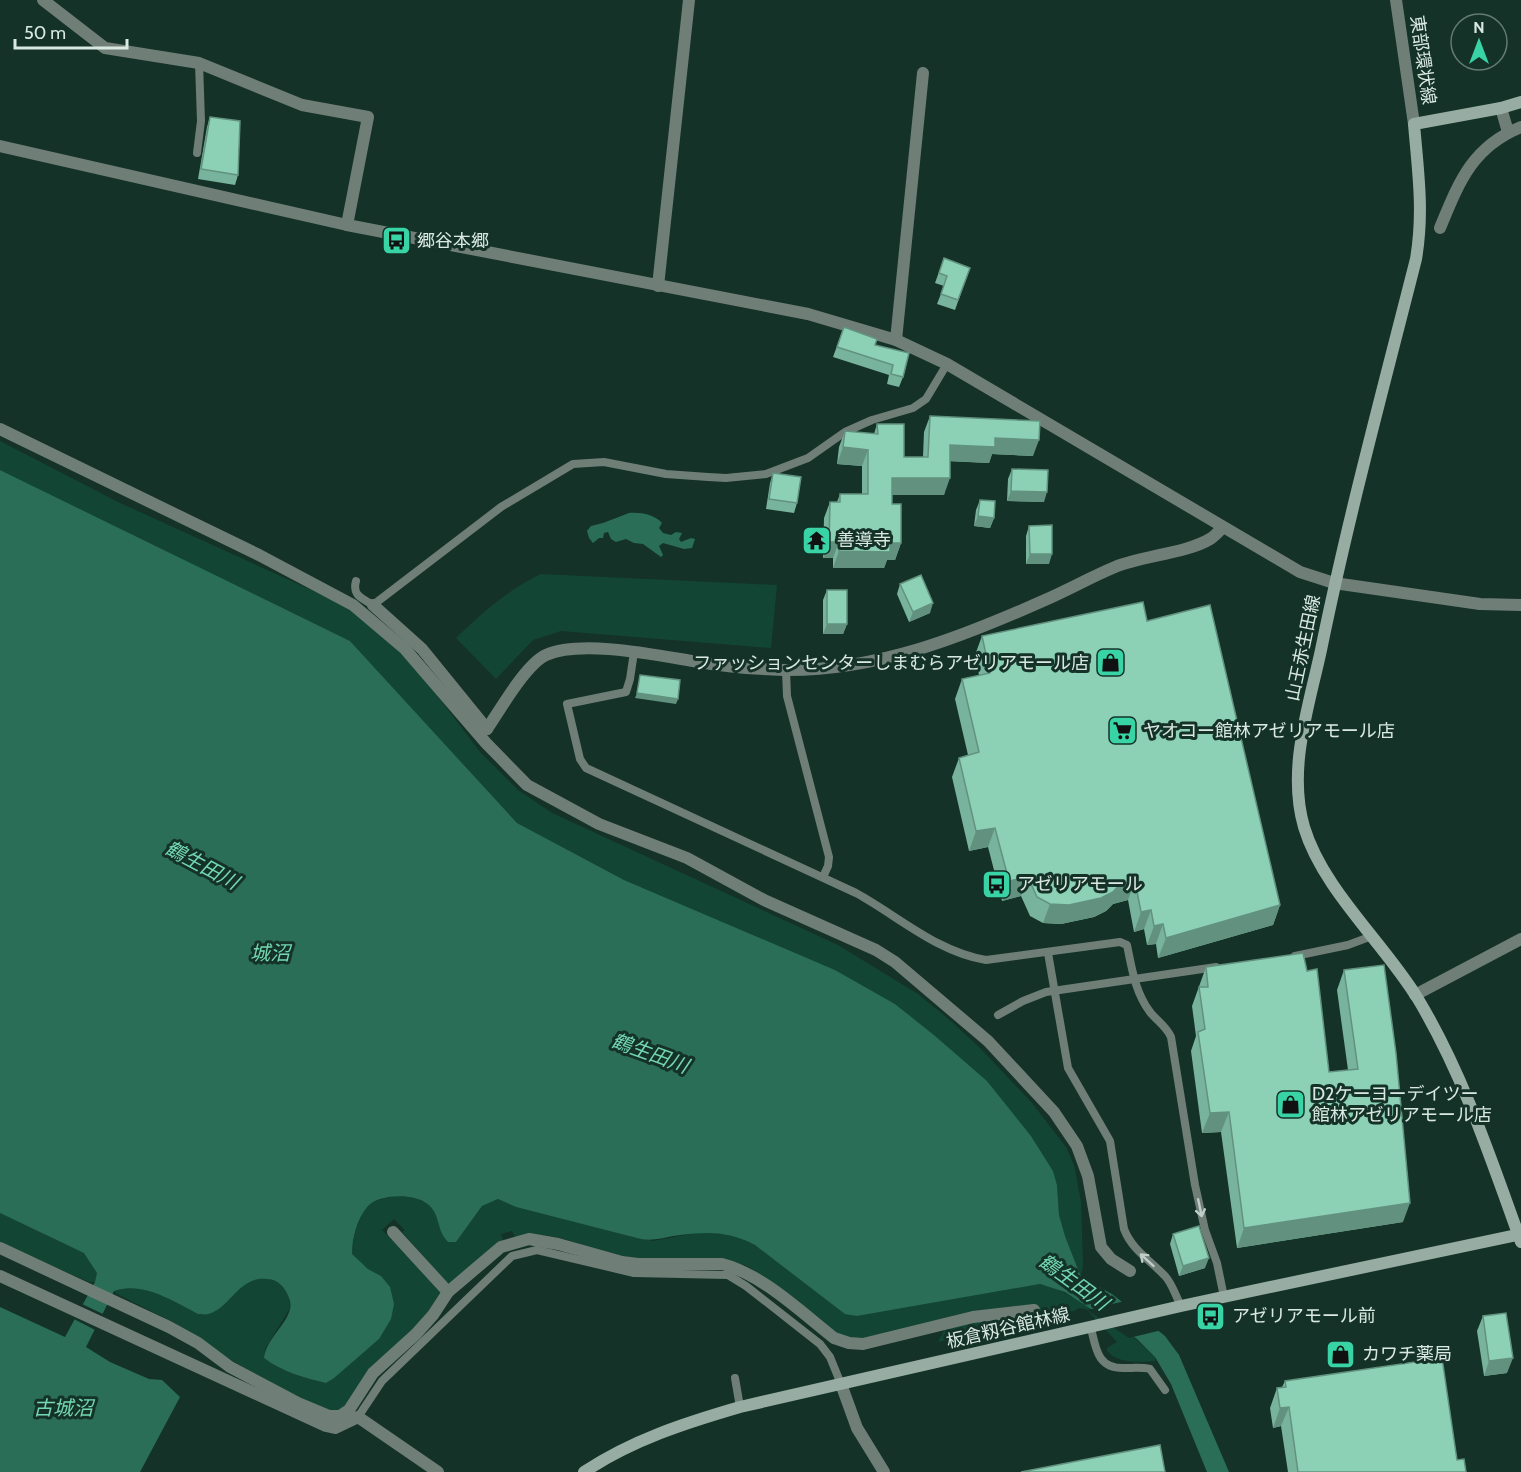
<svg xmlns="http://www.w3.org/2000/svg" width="1521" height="1472" font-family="Cabin,'Noto Sans JP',sans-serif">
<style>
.green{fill:#134535}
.water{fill:#2a6e58}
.pier{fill:#143228}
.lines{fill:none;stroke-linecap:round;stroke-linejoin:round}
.service{stroke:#707e78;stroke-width:8}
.pedestrian{stroke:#707e78;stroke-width:12}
.minor{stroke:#707e78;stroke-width:12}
.tertiary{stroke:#707e78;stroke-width:12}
.secondary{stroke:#97ada3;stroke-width:12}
.wall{fill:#78b39d}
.shaded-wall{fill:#62927f}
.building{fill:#8cd0b6;stroke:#62927f;stroke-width:1.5}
.oneway{stroke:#bfcec8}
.labels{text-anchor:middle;stroke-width:6;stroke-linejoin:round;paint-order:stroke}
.street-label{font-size:18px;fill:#d9e9e2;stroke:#143228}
.poi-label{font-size:18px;fill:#d9e9e2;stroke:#143228;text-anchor:start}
.water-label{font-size:20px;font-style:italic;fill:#73d7b3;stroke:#143228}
</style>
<rect width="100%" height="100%" fill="#143228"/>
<g class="green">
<path d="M0,441L118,502L342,604L384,635L424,678L480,752L518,790L552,813L838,945L918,994L952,1022L982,1050L1032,1103L1066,1147L1074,1165L1081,1202L1083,1265L1081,1277L1065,1236L1059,1215L1057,1185L1053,1171L1031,1136L987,1081L895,1004L835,970L624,880L517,823L350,641L0,470Z"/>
<path d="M541,574L777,585L771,648L561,631L533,640L496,679L456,638C482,613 509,589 541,574Z"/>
<path d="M394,1196C410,1196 429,1198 437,1216C442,1227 438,1232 448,1242H456L482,1206L498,1199L516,1207L653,1241L701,1232H720L740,1237L755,1245L857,1316L1040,1284C1078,1293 1127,1329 1155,1357V1361C1139,1362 1119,1364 1107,1351V1348L1117,1342L1086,1309L1079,1308L1074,1311L938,1342L945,1328L855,1339L842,1337L753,1270L745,1265L720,1258C689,1258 654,1262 623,1256C584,1250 556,1228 515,1237L512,1231L501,1234L503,1240L449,1286L402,1232L405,1230L394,1219L382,1230L392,1240L395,1239L443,1294L418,1326L349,1404L341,1410L329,1411L268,1382L239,1365L173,1322L117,1294L114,1291C142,1281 173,1301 198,1314L217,1309L245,1284L259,1278L270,1279L281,1284L289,1297L290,1308L265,1349L264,1358C282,1372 305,1378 326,1383L379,1339L381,1276L368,1269L352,1255C352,1241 359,1212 370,1204C376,1200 387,1198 394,1196Z"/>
<path d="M0,1213L85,1253L97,1273L96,1282H89L0,1243Z"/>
</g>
<g class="water">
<path d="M0,470L350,641L517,823L624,880L835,970L895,1004L935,1036L987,1081L1031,1136L1053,1171L1057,1185L1059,1215L1065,1236L1081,1277L1112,1294L1165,1336L1179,1355L1229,1472H1207L1171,1384L1155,1357L1137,1339L1065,1292L1040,1284L857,1316L845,1314L755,1245C726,1230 705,1232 673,1236C662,1238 653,1241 641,1239L516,1207L498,1199L482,1206L456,1242H448C435,1229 442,1214 426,1203C413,1193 379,1194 368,1206C357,1218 352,1239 352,1254L368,1269L381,1276L390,1287L394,1304L391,1319L379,1339L334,1378L326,1383C305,1378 282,1372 264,1358C266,1339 286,1326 290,1309C292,1301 287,1293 283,1287C279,1282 273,1279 267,1279C238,1276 231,1308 208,1314C205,1315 202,1314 198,1314C173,1301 142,1281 114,1291L86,1347L110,1362L149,1379L162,1380L180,1397L140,1472H0V1307L65,1337L95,1282L97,1273L84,1253L0,1213Z"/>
<path d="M629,513C640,512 654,514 662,523L659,528L663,533L671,535L676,532L682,533L679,539L681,542L691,538L695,539L692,548L684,549L663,543L659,546L663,555L661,557L643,544L634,543L626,539L616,542L611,539L608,532L604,533L603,538H599L593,543L589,538L587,531L591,526L603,523Z"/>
</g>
<g class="pier">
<path d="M1125,1301L1162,1330L1129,1338L1087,1310Z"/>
<path d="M80,1303L105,1315L97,1331L72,1318Z"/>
</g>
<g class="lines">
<g class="service">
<path d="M197,153L201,121L199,63"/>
<path d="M356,581C352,596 362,598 373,605L501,507L573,464L604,462L666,474L708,477L726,478L766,474L808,458L845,432L872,420L913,408L926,399L947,364"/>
<path d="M634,652L630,679L626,692L567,704L580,759L586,768L856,893C898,916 937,952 986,960L1120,942L1127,945C1132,969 1135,992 1150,1012C1157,1021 1166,1026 1171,1037L1195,1185L1205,1230L1217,1263L1224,1297"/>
<path d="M786,670L787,696L829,857L828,866L823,877"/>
<path d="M1048,953L1068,1068L1110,1141L1124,1229C1132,1250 1150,1260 1165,1276C1172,1283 1176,1297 1181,1306"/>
<path d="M1295,956L1348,945L1372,936"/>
<path d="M998,1015L1023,1001L1046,992L1216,967"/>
<path d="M1091,1328C1096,1350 1098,1369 1125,1368C1133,1368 1142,1367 1150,1369L1165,1390"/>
<path d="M735,1378L740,1407"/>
<path d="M358,1417L382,1381L512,1256L537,1250L634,1273L728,1275L746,1286L820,1344L830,1357L841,1384"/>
</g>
<g class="pedestrian">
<path d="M0,429L259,555L353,605L405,649L486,743L527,785L599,824L687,858L764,900L876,950L895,962L988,1041L1054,1112L1077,1146L1088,1176L1101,1247L1111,1259L1130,1271"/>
<path d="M393,1232L448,1292"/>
<path d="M0,1248L169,1327L198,1343L230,1367L298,1403L329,1416H340L349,1410L373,1373L416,1334L433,1315L448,1292L501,1247L529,1239L558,1244L622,1262L638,1264H722C762,1274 802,1313 834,1338L849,1343L863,1344L973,1317L1034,1310"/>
</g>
<g class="minor">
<path d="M43,0L105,48L199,63L302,105L368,117L347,225"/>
<path d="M1501,108L1508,132"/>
<path d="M1440,228C1459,182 1472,147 1521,127"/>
<path d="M658,286L689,0"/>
<path d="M896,340L923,73"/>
<path d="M1334,583L1480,604L1521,605"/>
<path d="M373,605L422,649L487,729"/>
<path d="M1415,995L1521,939"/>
<path d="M0,1276L326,1426L335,1428L358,1417L438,1472"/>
<path d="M841,1384L857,1428L884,1472"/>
</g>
<g class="tertiary">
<path d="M1396,0L1414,124"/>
<path d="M0,146L347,225L808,314L896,340L947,364L1300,572L1334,583"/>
<path d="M487,729C500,710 526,664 546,655C582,639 660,656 699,662C727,667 756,669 784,670C877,671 962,637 1045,600C1068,590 1091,577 1115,567C1142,556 1187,553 1210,539C1215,536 1219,531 1223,527"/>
</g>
<g class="secondary">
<path d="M1521,102L1501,108L1414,124C1418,172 1424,211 1416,259C1383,389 1348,518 1321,650C1309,706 1287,769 1304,827C1323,890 1384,943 1418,999C1463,1074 1491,1159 1521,1242"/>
<path d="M584,1472C632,1440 685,1423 740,1407L1181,1306L1521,1234"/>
</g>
</g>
<g class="wall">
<path d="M210,117L238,175L235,185L198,179L207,127Z"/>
<path d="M944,258L970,268L955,310L937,304L944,286L935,283Z"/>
<path d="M844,327L875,345L903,377L899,387L887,384L889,375L833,357Z"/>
<path d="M930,416L1033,456L992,454L989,463L950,461L944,495H892V504L901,543L895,560H887L884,568H833V558H823L824,518L830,502H837L840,494H862V466L837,464L839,447L845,431L874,434L877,424L904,457H923L924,432Z"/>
<path d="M1012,469L1044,502L1007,501L1008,479Z"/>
<path d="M773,473L797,503L794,513L766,509L770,483Z"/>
<path d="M980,500L994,518L990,528L974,526L976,510Z"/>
<path d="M1029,526L1049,564H1026V536Z"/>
<path d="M900,584L930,613L909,622L897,594Z"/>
<path d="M827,590L847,624L843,634H823V600Z"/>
<path d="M1147,621L1280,905L1273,925L1158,958L1156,944L1147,945L1144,929L1134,932L1128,900L1113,904L1106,911L1094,917L1061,924L1043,923L1030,916L1021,896L1002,901L988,847L969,851L952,777L959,758L968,755L955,699L962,679L979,675L975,655L982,636Z"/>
<path d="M1206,967L1329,1072L1348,1070L1337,990L1344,970L1403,1222L1237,1248L1221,1132L1202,1133L1191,1051L1196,1036L1192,1006Z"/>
<path d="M1173,1234L1205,1268L1179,1276L1170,1244Z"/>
<path d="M1483,1316L1507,1373L1484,1376L1477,1331Z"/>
<path d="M1285,1381L1457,1460L1466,1472H1288L1281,1426L1273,1428L1270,1408L1277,1388L1282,1387Z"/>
</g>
<g class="shaded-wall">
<path d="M995,438L1039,440L1033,456L992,454L989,463L944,461L950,445Z"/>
<path d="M843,447L868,450L862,466L837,464Z"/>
<path d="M892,478H950L944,495H886Z"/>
<path d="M1011,491L1047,492L1044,502L1007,501Z"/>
<path d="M978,516L994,518L990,528L974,526Z"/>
<path d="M829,542H839L833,558H823Z"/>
<path d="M890,543H901L895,560H887L884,568H833L839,551Z"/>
<path d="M1030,554H1052L1049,564H1026Z"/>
<path d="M933,603L930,613L909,622L913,612Z"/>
<path d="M827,624H847L843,634H823Z"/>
<path d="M637,693L678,699L676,704L635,698Z"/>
<path d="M995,828L988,847L969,851L976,831Z"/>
<path d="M1028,877L1021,896L1002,901L1009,881Z"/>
<path d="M1135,881L1128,900L1113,904L1106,911L1094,917L1061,924L1043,923L1050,904L1120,884Z"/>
<path d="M1280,905L1273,925L1158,958L1166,938Z"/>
<path d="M1151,910L1144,929L1134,932L1141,912Z"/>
<path d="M1163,924L1156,944L1147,945L1154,926Z"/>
<path d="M1229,1112L1221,1132L1202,1133L1210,1113Z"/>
<path d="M1410,1203L1403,1222L1237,1248L1244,1228Z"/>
<path d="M1209,1258L1205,1268L1179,1276L1183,1266Z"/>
<path d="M1513,1358L1507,1373L1484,1376L1489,1361Z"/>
<path d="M1289,1407L1281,1426L1273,1428L1280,1408Z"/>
</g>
<g class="building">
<path d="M210,117L240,121L238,175L201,169Z"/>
<path d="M944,258L970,268L958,300L941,294L947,276L939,273Z"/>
<path d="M844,327L877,339L875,345L909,353L903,377L891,374L893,365L837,347Z"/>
<path d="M930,416L1040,421L1039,440L995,438V447L950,445V478H892V504H901V543H890V552L839,551V542H829L830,502H840V494H868V450L843,447L845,431L878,434L877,424H904V457H928Z"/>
<path d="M1012,469L1048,470L1047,492L1011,491Z"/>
<path d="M773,473L801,477L797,503L769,499Z"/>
<path d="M980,500L995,501L994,518L978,516Z"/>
<path d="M1052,525V554H1030L1029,526Z"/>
<path d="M921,575L933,603L913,612L900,584Z"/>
<rect x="827" y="590" width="20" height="34"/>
<path d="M1143,602L1147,621L1210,605L1280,905L1166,938L1163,924L1154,926L1151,910L1141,912L1135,881L1120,884L1113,892L1101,898L1069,905L1050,904L1037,897L1028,877L1009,881L995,828L976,831L959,758L979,752L962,679L990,673L982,636Z"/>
<path d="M640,675L680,680L678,699L637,693Z"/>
<path d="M1303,953L1307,971L1317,969L1329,1072L1358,1069L1344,970L1384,965L1396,1053L1410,1203L1244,1228L1229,1112L1210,1113L1198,1032L1205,1029L1199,987H1208L1206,967Z"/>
<path d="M1199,1226L1209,1258L1183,1266L1173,1234Z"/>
<path d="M1506,1313L1513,1358L1489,1361L1483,1316Z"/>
<path d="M1442,1358L1457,1460L1464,1459L1466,1472H1298L1289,1407L1280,1408L1277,1388L1286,1387L1285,1381Z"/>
<path d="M1160,1445L1165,1472H1021Z"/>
</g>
<defs><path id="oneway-shaft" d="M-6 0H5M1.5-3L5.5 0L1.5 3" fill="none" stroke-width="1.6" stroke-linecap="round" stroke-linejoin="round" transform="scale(1.5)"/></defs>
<g class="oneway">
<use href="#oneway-shaft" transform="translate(1200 1208) rotate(78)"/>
<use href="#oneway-shaft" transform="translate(1147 1260) rotate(-138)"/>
</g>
<defs>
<symbol id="bus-square" viewBox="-11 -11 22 22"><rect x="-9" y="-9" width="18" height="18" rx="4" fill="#38d4a6" stroke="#143228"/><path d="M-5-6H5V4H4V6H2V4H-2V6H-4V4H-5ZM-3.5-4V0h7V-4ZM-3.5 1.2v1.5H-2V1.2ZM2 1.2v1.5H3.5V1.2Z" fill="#111"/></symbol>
<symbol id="temple-square" viewBox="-11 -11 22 22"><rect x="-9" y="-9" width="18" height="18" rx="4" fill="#38d4a6" stroke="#143228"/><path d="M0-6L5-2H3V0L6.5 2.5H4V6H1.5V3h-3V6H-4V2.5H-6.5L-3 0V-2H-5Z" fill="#111"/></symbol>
<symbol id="shop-square" viewBox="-11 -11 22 22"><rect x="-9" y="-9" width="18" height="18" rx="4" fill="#38d4a6" stroke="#143228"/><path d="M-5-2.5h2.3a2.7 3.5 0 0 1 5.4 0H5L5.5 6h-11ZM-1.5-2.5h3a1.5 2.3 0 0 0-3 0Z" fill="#111"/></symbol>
<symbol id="supermarket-square" viewBox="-11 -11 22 22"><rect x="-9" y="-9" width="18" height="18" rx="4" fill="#38d4a6" stroke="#143228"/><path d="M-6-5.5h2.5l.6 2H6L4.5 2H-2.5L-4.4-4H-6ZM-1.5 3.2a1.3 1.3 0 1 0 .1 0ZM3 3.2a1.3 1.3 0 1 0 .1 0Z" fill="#111"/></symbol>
</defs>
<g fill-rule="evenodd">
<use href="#bus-square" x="380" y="224" width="33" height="33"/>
<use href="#temple-square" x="800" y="524" width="33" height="33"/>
<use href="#shop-square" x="1094" y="646" width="33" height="33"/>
<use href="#supermarket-square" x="1106" y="714" width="33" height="33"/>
<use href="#bus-square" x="980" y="868" width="33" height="33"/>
<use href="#shop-square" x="1274" y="1088" width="33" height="33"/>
<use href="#bus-square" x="1194" y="1300" width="33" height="33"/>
<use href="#shop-square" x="1324" y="1338" width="33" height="33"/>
</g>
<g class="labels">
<g class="street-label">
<text transform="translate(1423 60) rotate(82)" y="6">東部環状線</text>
<text transform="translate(1303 648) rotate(-78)" y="6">山王赤生田線</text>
<text transform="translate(1008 1328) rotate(-13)" y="6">板倉籾谷館林線</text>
</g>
<g class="poi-label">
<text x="417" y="247">郷谷本郷</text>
<text x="837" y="546">善導寺</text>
<text x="1089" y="669" text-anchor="end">ファッションセンターしまむらアゼリアモール店</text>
<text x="1143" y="737">ヤオコー館林アゼリアモール店</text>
<text x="1017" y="890">アゼリアモール</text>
<text x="1312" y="1100">D2ケーヨーデイツー<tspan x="1312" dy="21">館林アゼリアモール店</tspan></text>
<text x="1232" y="1322">アゼリアモール前</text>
<text x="1362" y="1360">カワチ薬局</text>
</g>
<g class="water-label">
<text transform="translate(202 865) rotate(28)" y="7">鶴生田川</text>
<text x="270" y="960">城沼</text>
<text transform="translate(650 1053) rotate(20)" y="7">鶴生田川</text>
<text transform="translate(1074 1282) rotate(36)" y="7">鶴生田川</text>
<text x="63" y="1415">古城沼</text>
</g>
</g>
<g transform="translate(1479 42)"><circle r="28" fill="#143228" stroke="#637b72" stroke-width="1.5"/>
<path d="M0-4.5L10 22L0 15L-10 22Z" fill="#38d4a6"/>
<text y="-9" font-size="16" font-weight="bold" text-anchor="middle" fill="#d9e9e2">N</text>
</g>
<path d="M15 39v9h112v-9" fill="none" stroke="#d9e9e2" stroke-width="3"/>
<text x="24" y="39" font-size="18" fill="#d9e9e2" stroke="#143228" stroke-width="4.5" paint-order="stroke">50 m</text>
</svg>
